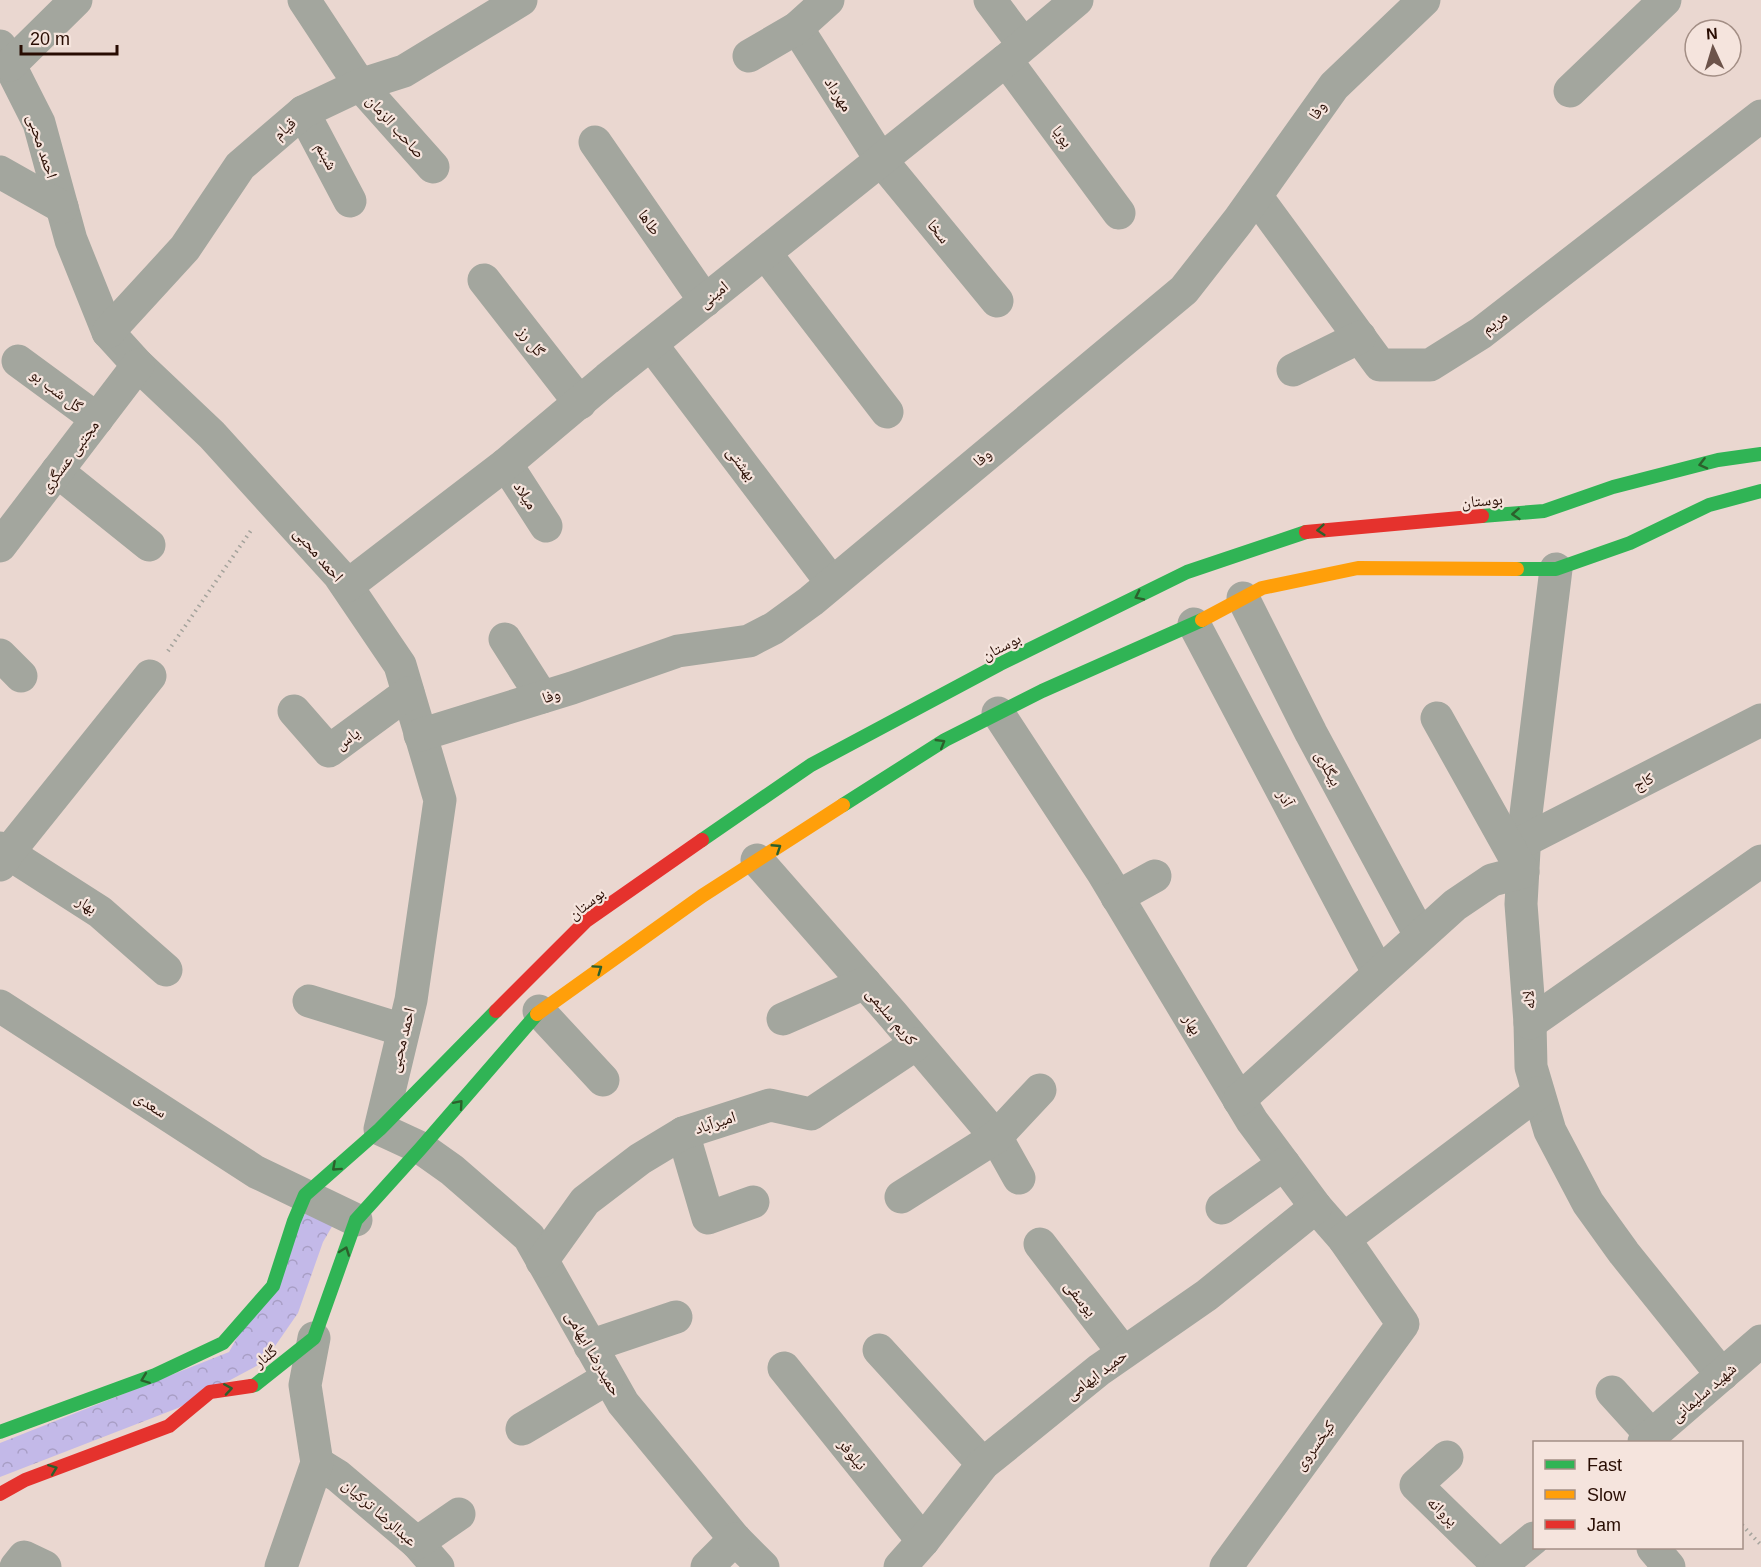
<svg xmlns="http://www.w3.org/2000/svg" width="1761" height="1567" font-family="Helvetica,'Noto Naskh Arabic',sans-serif">
<style>
.forest{fill:url(#forest-crowns)}
.lines{fill:none;stroke-linecap:round;stroke-linejoin:round}
.path{stroke:#a4a39c;stroke-width:4;stroke-dasharray:1.5 4.5;stroke-linecap:butt}
.street{stroke:#a3a69e;stroke-width:33}
.fast{stroke:#30b455;stroke-width:14}
.slow{stroke:#ff9f0a;stroke-width:14}
.jam{stroke:#e5322d;stroke-width:14}
.oneway{stroke:#2c602c}
.labels{text-anchor:middle;stroke-width:4.5;stroke-linejoin:round;paint-order:stroke}
.street-label{font-size:16px;fill:#280c02;stroke:#f5e4dd}
</style>
<defs>
<pattern id="forest-crowns" width="20" height="18" patternUnits="userSpaceOnUse" patternTransform="scale(1.5)"><rect width="20" height="18" fill="#c3b9e8"/><path d="M2 6a3 3 0 1 1 6 0M12 15a3 3 0 1 1 6 0" fill="none" stroke="#a89ec5"/></pattern>
</defs>
<rect width="100%" height="100%" fill="#ead7d0"/>
<path class="forest" d="M306,1212L334,1223L323,1242L298,1313L264,1362L178,1408L0,1477V1443L229,1352Z"/>
<g class="lines">
<g class="path">
<path d="M168,651L252,529"/>
<path d="M1742,1525L1761,1545"/>
</g>
<g class="street">
<path d="M304,0L360,85L433,167"/>
<path d="M990,0L1023,44"/>
<path d="M797,28L881,160L997,301"/>
<path d="M0,46L39,123L71,240L108,332L138,365L212,435L339,575L400,665L440,800L411,1000L380,1129L421,1148L452,1170L529,1237L623,1403L735,1539L763,1567"/>
<path d="M749,56L797,28L828,0"/>
<path d="M1006,60L1119,213"/>
<path d="M10,65L76,0"/>
<path d="M1570,91L1665,0"/>
<path d="M303,112L350,201"/>
<path d="M595,142L705,301"/>
<path d="M0,172L62,207"/>
<path d="M1256,196L1380,365H1430L1481,333L1761,116"/>
<path d="M765,253L887,412"/>
<path d="M484,280L580,403"/>
<path d="M108,332L185,248L240,166L303,112L360,85L404,71L521,0"/>
<path d="M651,344L832,583"/>
<path d="M18,361L97,419"/>
<path d="M1293,370L1360,337"/>
<path d="M506,464L546,526"/>
<path d="M57,471L149,545"/>
<path d="M0,546L138,365"/>
<path d="M1556,569L1526,814L1521,904L1530,1023L1531,1067L1550,1131L1588,1203L1624,1253L1722,1375"/>
<path d="M347,586L506,464L607,379L1006,60L1077,0"/>
<path d="M1243,598L1311,733L1420,935"/>
<path d="M1194,624L1378,972"/>
<path d="M505,639L542,697"/>
<path d="M0,655L21,676"/>
<path d="M294,711L329,751L408,693"/>
<path d="M998,713L1103,873L1252,1121L1316,1207L1344,1239L1403,1324L1226,1567"/>
<path d="M420,735L572,688L678,651L749,641L774,628L811,601L1184,290L1238,221L1334,86L1424,0"/>
<path d="M1524,841L1761,720"/>
<path d="M0,848L100,912L166,970"/>
<path d="M757,860L893,1015L996,1137L1019,1178"/>
<path d="M0,865L8,853L150,676"/>
<path d="M1117,897L1155,876"/>
<path d="M309,1001L403,1030"/>
<path d="M0,1006L256,1172L356,1220"/>
<path d="M539,1011L603,1080"/>
<path d="M783,1019L865,983"/>
<path d="M1530,1023L1761,861"/>
<path d="M1239,1100L1455,905L1492,880L1523,872L1437,718"/>
<path d="M683,1133L708,1218L753,1202"/>
<path d="M901,1197L996,1137L1040,1090"/>
<path d="M1222,1208L1284,1164"/>
<path d="M1344,1239L1538,1093"/>
<path d="M1040,1244L1123,1352"/>
<path d="M542,1261L585,1201L640,1159L683,1133L770,1105L811,1114L916,1044"/>
<path d="M590,1346L676,1317"/>
<path d="M879,1350L983,1464"/>
<path d="M784,1368L923,1541"/>
<path d="M1612,1392L1652,1436"/>
<path d="M522,1429L608,1378"/>
<path d="M1644,1442L1761,1341"/>
<path d="M1447,1457L1416,1485L1500,1567"/>
<path d="M317,1463L338,1476L417,1543L438,1567"/>
<path d="M417,1543L459,1514"/>
<path d="M1653,1548L1669,1567"/>
<path d="M16,1567L24,1557L45,1567"/>
<path d="M281,1567L317,1463L305,1385L314,1338"/>
<path d="M707,1567L735,1539"/>
<path d="M900,1567L923,1541L983,1464L1099,1370L1207,1295L1316,1207"/>
<path d="M1499,1567L1534,1538"/>
</g>
<g class="fast">
<path d="M1482,516L1544,511L1613,487L1718,460L1761,454"/>
<path d="M1517,569H1556L1630,543L1709,505L1761,491"/>
<path d="M843,805L945,740L1042,691L1202,620"/>
<path d="M702,840L811,765L1000,664L1187,572L1306,532"/>
<path d="M251,1386L255,1385L314,1338L356,1220L421,1148L537,1014"/>
<path d="M0,1432L155,1375L223,1343L273,1286L294,1221L305,1195L380,1129L496,1011"/>
</g>
<g class="slow">
<path d="M1202,620L1262,588L1358,568L1517,569"/>
<path d="M537,1014L702,896L843,805"/>
</g>
<g class="jam">
<path d="M1306,532L1482,516"/>
<path d="M496,1011L586,921L702,840"/>
<path d="M0,1494L25,1480L169,1426L210,1392L251,1386"/>
</g>
</g>
<defs><path id="oneway-chevron" d="M-2-3.5L2.5 0L-2 3.5" fill="none" stroke-width="1.6" stroke-linecap="round" stroke-linejoin="round" transform="scale(1.5)"/></defs>
<g class="oneway">
<use href="#oneway-chevron" transform="translate(1703 464) rotate(166)"/>
<use href="#oneway-chevron" transform="translate(1516 514) rotate(176)"/>
<use href="#oneway-chevron" transform="translate(1321 530) rotate(175)"/>
<use href="#oneway-chevron" transform="translate(1139 596) rotate(154)"/>
<use href="#oneway-chevron" transform="translate(941 743) rotate(-31)"/>
<use href="#oneway-chevron" transform="translate(777 848) rotate(-33)"/>
<use href="#oneway-chevron" transform="translate(598 969) rotate(-35)"/>
<use href="#oneway-chevron" transform="translate(459 1104) rotate(-49)"/>
<use href="#oneway-chevron" transform="translate(336 1167) rotate(138)"/>
<use href="#oneway-chevron" transform="translate(345 1251) rotate(-70)"/>
<use href="#oneway-chevron" transform="translate(145 1379) rotate(159)"/>
<use href="#oneway-chevron" transform="translate(228 1389) rotate(-9)"/>
<use href="#oneway-chevron" transform="translate(53 1469) rotate(-21)"/>
</g>
<g class="labels">
<g class="street-label">
<text transform="translate(839 94) rotate(57)" y="6">مهرداد</text>
<text transform="translate(1317 110) rotate(-55)" y="6">وفا</text>
<text transform="translate(396 126) rotate(48)" y="6">صاحب الزمان</text>
<text transform="translate(284 128) rotate(-41)" y="6">قیام</text>
<text transform="translate(1063 136) rotate(54)" y="6">پویا</text>
<text transform="translate(43 146) rotate(72)" y="6">احمد محبی</text>
<text transform="translate(327 156) rotate(62)" y="6">شبنم</text>
<text transform="translate(650 222) rotate(55)" y="6">طاها</text>
<text transform="translate(939 231) rotate(51)" y="6">سخا</text>
<text transform="translate(713 294) rotate(-39)" y="6">امینی</text>
<text transform="translate(1494 322) rotate(-37)" y="6">مریم</text>
<text transform="translate(532 341) rotate(52)" y="6">گل رز</text>
<text transform="translate(57 390) rotate(37)" y="6">گل شب بو</text>
<text transform="translate(69 456) rotate(-53)" y="6">مجتبی عسگری</text>
<text transform="translate(982 457) rotate(-40)" y="6">وفا</text>
<text transform="translate(742 463) rotate(53)" y="6">بهشتی</text>
<text transform="translate(526 495) rotate(57)" y="6">میلاد</text>
<text transform="translate(1482 500) rotate(-5)" y="6">بوستان</text>
<text transform="translate(319 554) rotate(49)" y="6">احمد محبی</text>
<text transform="translate(1001 646) rotate(-27)" y="6">بوستان</text>
<text transform="translate(551 695) rotate(-17)" y="6">وفا</text>
<text transform="translate(347 738) rotate(-36)" y="6">یاس</text>
<text transform="translate(1329 768) rotate(62)" y="6">بیگلری</text>
<text transform="translate(1643 781) rotate(-27)" y="6">کاج</text>
<text transform="translate(1286 798) rotate(62)" y="6">آذر</text>
<text transform="translate(586 903) rotate(-38)" y="6">بوستان</text>
<text transform="translate(87 904) rotate(33)" y="6">بهار</text>
<text transform="translate(1528 1000) rotate(-94)" y="6">لاله</text>
<text transform="translate(892 1016) rotate(50)" y="6">کریم سلیمی</text>
<text transform="translate(1193 1024) rotate(59)" y="6">بهار</text>
<text transform="translate(401 1040) rotate(-76)" y="6">احمد محبی</text>
<text transform="translate(151 1104) rotate(33)" y="6">سعدی</text>
<text transform="translate(715 1122) rotate(-18)" y="6">امیرآباد</text>
<text transform="translate(1081 1298) rotate(52)" y="6">یوسفی</text>
<text transform="translate(594 1353) rotate(60)" y="6">حمیدرضا ایهامی</text>
<text transform="translate(265 1356) rotate(-39)" y="6">گلنار</text>
<text transform="translate(1096 1374) rotate(-37)" y="6">حمید ایهامی</text>
<text transform="translate(1703 1392) rotate(-41)" y="6">شهید سلیمانی</text>
<text transform="translate(1314 1445) rotate(-54)" y="6">کیخسروی</text>
<text transform="translate(853 1454) rotate(51)" y="6">نیلوفر</text>
<text transform="translate(1443 1511) rotate(44)" y="6">پروانه</text>
<text transform="translate(380 1512) rotate(41)" y="6">عبدالرضا ترکیان</text>
</g>
</g>
<rect x="1533" y="1441" width="210" height="108" fill="#f5e4dd" stroke="#a38e85" stroke-width="1.5"/>
<rect x="1545" y="1460" width="30" height="9" fill="#30b455" stroke="#a38e85" stroke-width="1.5"/>
<text x="1587" y="1471" font-size="18" fill="#280c02">Fast</text>
<rect x="1545" y="1490" width="30" height="9" fill="#ff9f0a" stroke="#a38e85" stroke-width="1.5"/>
<text x="1587" y="1501" font-size="18" fill="#280c02">Slow</text>
<rect x="1545" y="1520" width="30" height="9" fill="#e5322d" stroke="#a38e85" stroke-width="1.5"/>
<text x="1587" y="1531" font-size="18" fill="#280c02">Jam</text>
<g transform="translate(1713 48) rotate(356)"><circle r="28" fill="#f5e4dd" stroke="#a38e85" stroke-width="1.5"/>
<path d="M0-4.5L10 22L0 15L-10 22Z" fill="#6c534a"/>
<text y="-9" font-size="16" font-weight="bold" text-anchor="middle" fill="#280c02">N</text>
</g>
<path d="M21 45v9h96v-9" fill="none" stroke="#280c02" stroke-width="3"/>
<text x="30" y="45" font-size="18" fill="#280c02" stroke="#f5e4dd" stroke-width="4.5" paint-order="stroke">20 m</text>
</svg>
